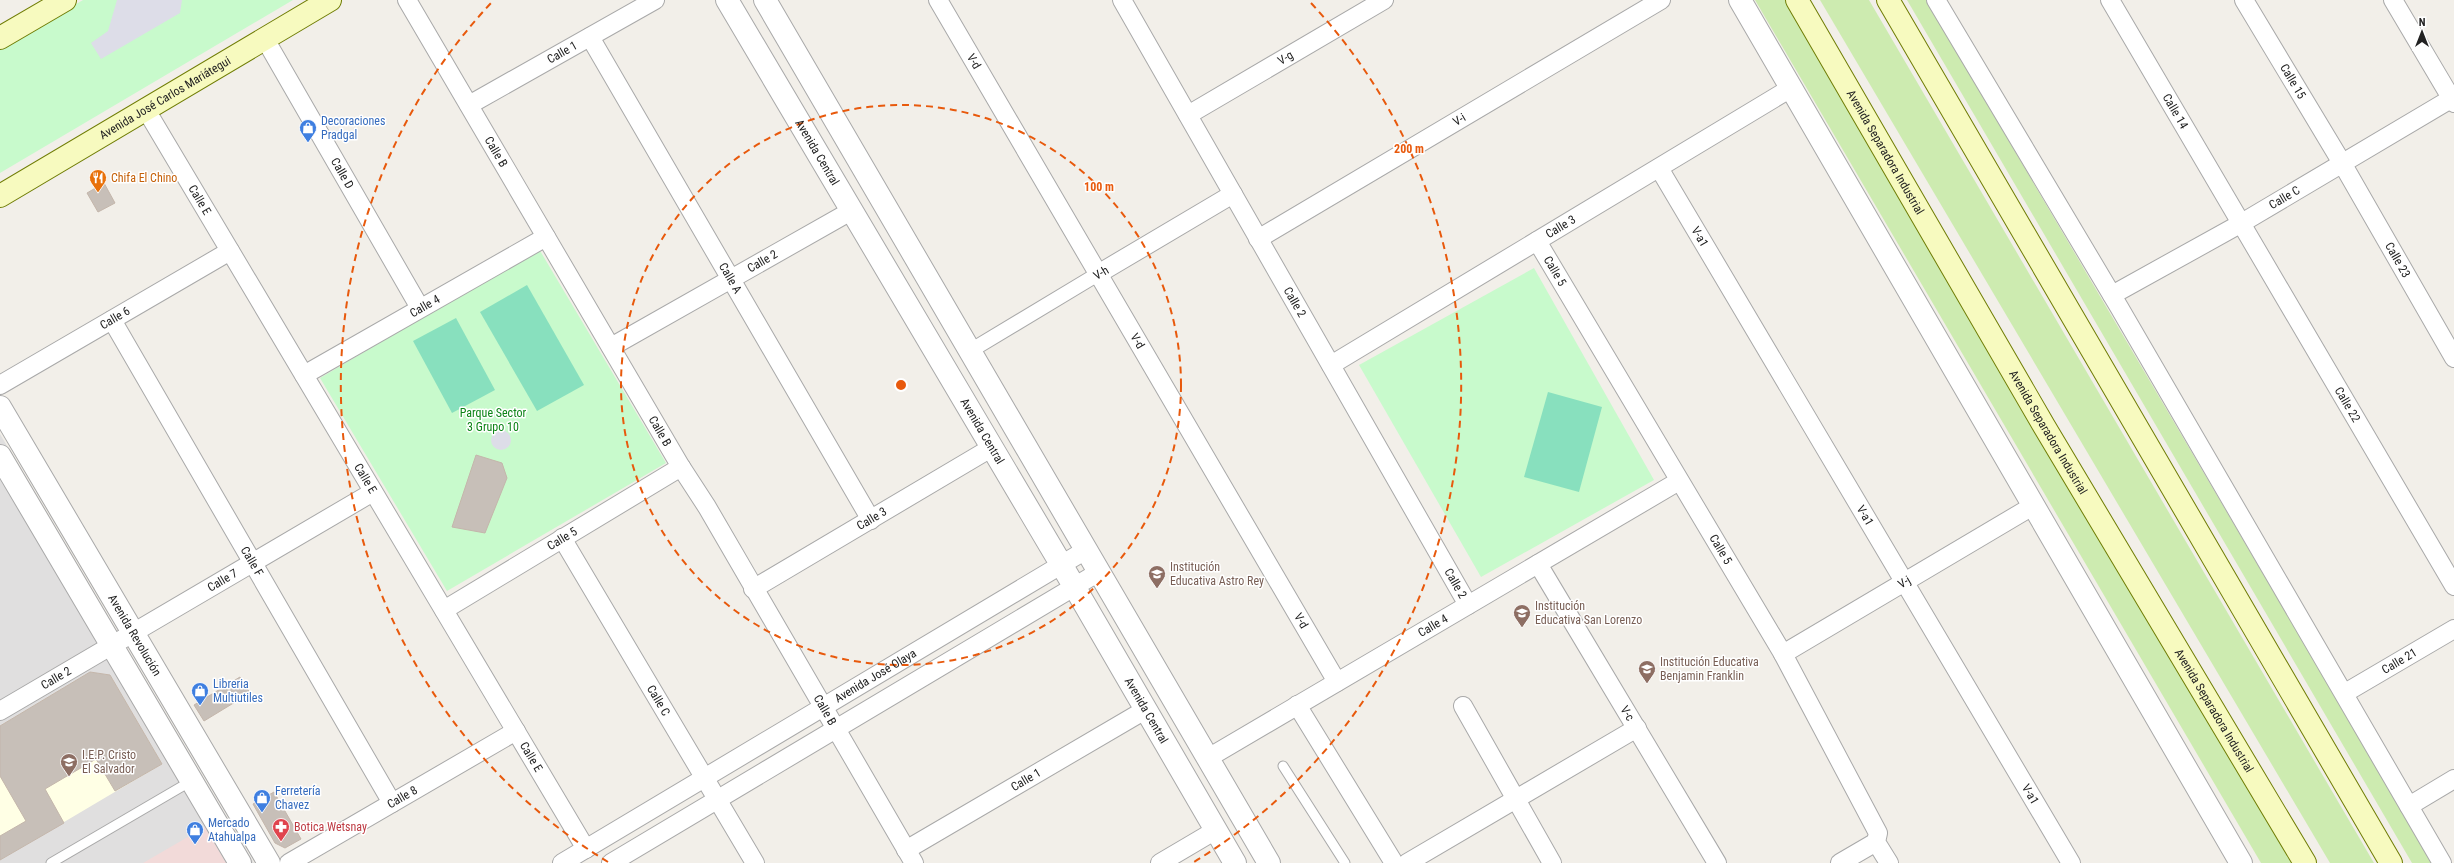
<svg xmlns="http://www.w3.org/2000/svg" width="2454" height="863" font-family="'Roboto Condensed',sans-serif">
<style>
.residential{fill:#e0dfdf}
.commercial{fill:#f2dad9}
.education{fill:#ffffe5}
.grass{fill:#cdebb0}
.park{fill:#c8facc}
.pitch{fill:#88e0be}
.plaza{fill:#dddde8}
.building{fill:#c7bfb8;stroke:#c4b6ab}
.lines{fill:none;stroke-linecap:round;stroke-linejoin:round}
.service-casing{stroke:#a9a9a9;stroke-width:11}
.pedestrian-casing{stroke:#a9a9a9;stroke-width:16}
.minor-casing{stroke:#a9a9a9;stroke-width:20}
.tertiary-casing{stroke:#a9a9a9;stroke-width:24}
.secondary-casing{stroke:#707d05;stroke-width:24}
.service{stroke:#fff;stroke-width:9}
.pedestrian{stroke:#fff;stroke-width:14}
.minor{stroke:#fff;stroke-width:18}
.tertiary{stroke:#fff;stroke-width:22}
.secondary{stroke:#f7fabf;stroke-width:22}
.ring{fill:none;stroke:#e8590c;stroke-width:2;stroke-dasharray:7 5}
.labels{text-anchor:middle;stroke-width:3;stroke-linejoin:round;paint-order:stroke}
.street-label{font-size:12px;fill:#222;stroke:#fff}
.shop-label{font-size:12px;fill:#366cbe;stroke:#fff;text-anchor:start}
.food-label{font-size:12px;fill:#c56008;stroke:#fff;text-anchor:start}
.park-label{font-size:12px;fill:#0c8416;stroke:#fff}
.education-label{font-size:12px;fill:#785e54;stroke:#fff;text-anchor:start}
.health-label{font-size:12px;fill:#be3a42;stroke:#fff;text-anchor:start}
.centre{fill:#e8590c;stroke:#fff;stroke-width:2}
.ring-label{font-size:12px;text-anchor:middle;font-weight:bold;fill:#e8590c;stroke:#fff;stroke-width:3;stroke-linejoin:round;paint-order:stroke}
</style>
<rect width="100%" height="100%" fill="#f2efe9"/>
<path class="residential" d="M0,434L254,863H0Z"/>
<path class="commercial" d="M205,827L226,863H143Z"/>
<path class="education" d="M90,672L110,675L162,764L0,860V726Z"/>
<g class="grass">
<path d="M1755,0H1787L2295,863H2261Z"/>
<path d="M1820,0H1869L2374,863H2330Z"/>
<path d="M1907,0H1926L2433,863H2412Z"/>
</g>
<g class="park">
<path d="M83,0H293L0,173V49Z"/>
<path d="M539,249L666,463L447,591L320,378Z"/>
<path d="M1534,268L1654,480L1481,577L1359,365Z"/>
</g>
<g class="pitch">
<path d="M527,285L584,385L537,411L480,312Z"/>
<path d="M456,318L495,390L452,413L413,341Z"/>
<path d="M1548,392L1602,407L1579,492L1524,477Z"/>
</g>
<g class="plaza">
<path d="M117,0H182L180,13L101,59L91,43L108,31Z"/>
<circle cx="501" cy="440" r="10"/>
</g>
<g class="building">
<path d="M104,183L115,203L98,212L87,193Z"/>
<path d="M476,455L502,463L507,478L485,533L452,527Z"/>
<path d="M90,672L110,675L162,764L115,791L96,759L45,789L64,823L0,860V836L26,821L0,776V726Z"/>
<path d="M240,677L250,693L204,721L194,705Z"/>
<path d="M274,792L301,839L285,848L275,843L253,804Z"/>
</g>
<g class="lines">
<defs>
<g id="service">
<path d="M1283,766L1345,863"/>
<path d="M51,863L193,780"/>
</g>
<path id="pedestrian" d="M970,351L1098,274"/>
<g id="minor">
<path id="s1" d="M407,0L681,467L707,507L914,863"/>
<path id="s2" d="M938,0L1337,682"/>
<path id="s3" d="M1122,0L1468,605"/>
<path d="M1936,0L2119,307L2442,863"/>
<path id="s4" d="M2110,0L2454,586"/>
<path id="s5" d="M2244,0L2342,163L2454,358"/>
<path d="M2393,0L2454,103"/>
<path id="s6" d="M590,37L871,520"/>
<path id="s7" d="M265,39L420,308"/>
<path id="s8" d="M469,105L655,0"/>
<path id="s9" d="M145,108L586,849"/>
<path id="s10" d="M1188,115L1384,0"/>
<path id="s11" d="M1659,168L2071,863"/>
<path id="s12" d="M1258,239L1661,0"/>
<path id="s13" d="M1537,241L1783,654L1878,833L1876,842L1889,863"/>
<path d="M1098,274L1233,194"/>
<path id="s14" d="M2112,295L2240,224L2454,97"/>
<path id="s15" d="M112,320L392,803"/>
<path id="s16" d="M611,347L851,211"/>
<path id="s17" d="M1331,365L1791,88"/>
<path id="s18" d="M304,375L546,237"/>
<path id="s19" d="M0,385L230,251"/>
<path id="s20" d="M562,538L755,863"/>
<path id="s21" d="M1538,564L1717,863"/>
<path id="s22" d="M753,589L991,448"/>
<path id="s23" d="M444,610L681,467"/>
<path id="s24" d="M1783,654L2026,510"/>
<path id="s25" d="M2345,693L2454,629"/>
<path d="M1297,705L1394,863"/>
<path d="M1463,706L1552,863"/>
<path id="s26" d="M0,711L373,492"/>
<path id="s27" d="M1208,758L1679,481"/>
<path d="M2409,806L2454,779"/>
<path id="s28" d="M906,850L1145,710"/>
<path id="s29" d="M289,863L516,731"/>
<path id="s30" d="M562,863L1086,550"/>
<path d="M611,863L1099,572"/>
<path d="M1160,863L1216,830"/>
<path d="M1407,863L1637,728"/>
<path d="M1840,863L1876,842"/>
</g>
<g id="tertiary">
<path id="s31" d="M727,0L1074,586L1235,863"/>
<path d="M765,0L1269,863"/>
<path d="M1740,0L2241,863"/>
<path id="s32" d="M0,407L269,863"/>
<path d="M0,456L240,863"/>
</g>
<g id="secondary">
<path id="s33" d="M1797,0L2044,426L2305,863"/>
<path d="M1888,0L2391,863"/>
<path d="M0,38L65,0"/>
<path id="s34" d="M0,196L330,0"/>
</g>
</defs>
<use href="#service" class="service-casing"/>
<use href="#pedestrian" class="pedestrian-casing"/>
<use href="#minor" class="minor-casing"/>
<use href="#tertiary" class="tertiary-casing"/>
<use href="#secondary" class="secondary-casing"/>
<use href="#service" class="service"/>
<use href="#pedestrian" class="pedestrian"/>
<use href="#minor" class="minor"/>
<use href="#tertiary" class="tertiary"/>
<use href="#secondary" class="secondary"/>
</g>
<g class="ring">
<circle cx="901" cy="385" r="280"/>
<path d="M608 862A560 560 0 0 1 491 3M1311 3A560 560 0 0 1 1194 862"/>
</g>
<defs>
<symbol id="shop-pin" viewBox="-11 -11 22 30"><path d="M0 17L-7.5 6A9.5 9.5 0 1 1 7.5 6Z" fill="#3f7fe0" stroke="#fff"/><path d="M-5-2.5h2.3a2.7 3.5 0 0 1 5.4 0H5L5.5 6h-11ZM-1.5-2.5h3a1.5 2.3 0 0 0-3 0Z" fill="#fff"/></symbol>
<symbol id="restaurant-pin" viewBox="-11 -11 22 30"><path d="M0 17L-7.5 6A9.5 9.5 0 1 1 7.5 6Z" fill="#e8710a" stroke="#fff"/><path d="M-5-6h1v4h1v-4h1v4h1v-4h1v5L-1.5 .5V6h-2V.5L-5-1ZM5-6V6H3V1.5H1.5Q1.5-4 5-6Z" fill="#fff"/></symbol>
<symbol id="school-pin" viewBox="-11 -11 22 30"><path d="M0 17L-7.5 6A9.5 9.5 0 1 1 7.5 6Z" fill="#8d6e63" stroke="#fff"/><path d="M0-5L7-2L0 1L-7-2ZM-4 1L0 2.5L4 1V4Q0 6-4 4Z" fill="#fff"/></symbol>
<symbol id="pharmacy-pin" viewBox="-11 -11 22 30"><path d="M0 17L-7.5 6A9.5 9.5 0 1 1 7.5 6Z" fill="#e0444e" stroke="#fff"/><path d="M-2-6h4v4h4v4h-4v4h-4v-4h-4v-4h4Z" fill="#fff"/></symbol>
</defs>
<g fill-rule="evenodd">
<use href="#shop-pin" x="298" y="118" width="20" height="27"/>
<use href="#restaurant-pin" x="88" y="168" width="20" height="27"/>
<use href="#school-pin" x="1147" y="564" width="20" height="27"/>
<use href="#school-pin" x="1512" y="603" width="20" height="27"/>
<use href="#school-pin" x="1637" y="659" width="20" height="27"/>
<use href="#shop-pin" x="190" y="681" width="20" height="27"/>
<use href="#school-pin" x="59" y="752" width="20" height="27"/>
<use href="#shop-pin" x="252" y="788" width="20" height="27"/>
<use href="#pharmacy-pin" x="271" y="817" width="20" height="27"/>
<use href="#shop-pin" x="185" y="820" width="20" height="27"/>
</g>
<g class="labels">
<g class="street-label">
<text dy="4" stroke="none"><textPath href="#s8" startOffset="107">Calle 1</textPath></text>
<text dy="4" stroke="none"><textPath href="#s10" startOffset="113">V-g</textPath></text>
<text dy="4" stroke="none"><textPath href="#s2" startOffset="71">V-d</textPath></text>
<text dy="4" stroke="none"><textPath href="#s5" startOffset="95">Calle 15</textPath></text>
<text dy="4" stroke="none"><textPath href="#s34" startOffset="192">Avenida José Carlos Mariátegui</textPath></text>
<text dy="4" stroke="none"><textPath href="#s4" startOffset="129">Calle 14</textPath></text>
<text dy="4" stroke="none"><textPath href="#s12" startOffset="234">V-i</textPath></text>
<text dy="4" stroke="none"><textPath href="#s1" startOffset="176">Calle B</textPath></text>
<text dy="4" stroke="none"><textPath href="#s31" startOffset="177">Avenida Central</textPath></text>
<text dy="4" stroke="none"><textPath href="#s33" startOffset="176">Avenida Separadora Industrial</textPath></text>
<text dy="4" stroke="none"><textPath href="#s7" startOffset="155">Calle D</textPath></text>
<text dy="4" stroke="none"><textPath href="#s14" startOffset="198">Calle C</textPath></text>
<text dy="4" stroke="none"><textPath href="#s9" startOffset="107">Calle E</textPath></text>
<text dy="4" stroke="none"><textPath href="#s17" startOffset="268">Calle 3</textPath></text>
<text dy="4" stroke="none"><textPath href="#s11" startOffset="80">V-a1</textPath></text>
<text dy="4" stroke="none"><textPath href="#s5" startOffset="302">Calle 23</textPath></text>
<text dy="4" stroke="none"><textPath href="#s16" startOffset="174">Calle 2</textPath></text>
<text dy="4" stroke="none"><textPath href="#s13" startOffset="35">Calle 5</textPath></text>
<text transform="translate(1101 273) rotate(-31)" y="4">V-h</text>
<text dy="4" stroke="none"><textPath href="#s6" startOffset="279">Calle A</textPath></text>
<text dy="4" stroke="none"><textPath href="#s3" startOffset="348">Calle 2</textPath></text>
<text dy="4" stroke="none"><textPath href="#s18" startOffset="139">Calle 4</textPath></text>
<text dy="4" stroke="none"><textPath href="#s19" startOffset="133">Calle 6</textPath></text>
<text dy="4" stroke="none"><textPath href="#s2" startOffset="395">V-d</textPath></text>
<text dy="4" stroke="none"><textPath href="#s4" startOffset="469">Calle 22</textPath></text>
<text dy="4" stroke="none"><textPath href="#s31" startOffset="501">Avenida Central</textPath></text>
<text dy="4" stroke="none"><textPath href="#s1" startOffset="500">Calle B</textPath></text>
<text dy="4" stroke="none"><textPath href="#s33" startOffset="500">Avenida Separadora Industrial</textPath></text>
<text dy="4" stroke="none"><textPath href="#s9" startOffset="431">Calle E</textPath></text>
<text dy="4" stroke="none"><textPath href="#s11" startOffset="404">V-a1</textPath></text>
<text dy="4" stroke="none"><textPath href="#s22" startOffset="138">Calle 3</textPath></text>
<text dy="4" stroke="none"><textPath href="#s23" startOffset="138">Calle 5</textPath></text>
<text dy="4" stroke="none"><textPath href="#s13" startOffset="359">Calle 5</textPath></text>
<text dy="4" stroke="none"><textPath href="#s15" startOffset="279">Calle F</textPath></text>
<text dy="4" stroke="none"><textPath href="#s26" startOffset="258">Calle 7</textPath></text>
<text dy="4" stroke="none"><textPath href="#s24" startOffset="141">V-j</textPath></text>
<text dy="4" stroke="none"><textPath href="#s3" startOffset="672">Calle 2</textPath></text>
<text dy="4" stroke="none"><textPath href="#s2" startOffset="719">V-d</textPath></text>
<text dy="4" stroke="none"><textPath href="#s27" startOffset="261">Calle 4</textPath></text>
<text dy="4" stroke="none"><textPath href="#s32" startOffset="265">Avenida Revolución</textPath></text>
<text dy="4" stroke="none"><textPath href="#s25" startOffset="63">Calle 21</textPath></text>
<text dy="4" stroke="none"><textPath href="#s30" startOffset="365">Avenida José Olaya</textPath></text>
<text dy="4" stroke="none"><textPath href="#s26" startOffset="65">Calle 2</textPath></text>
<text dy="4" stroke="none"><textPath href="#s20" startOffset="189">Calle C</textPath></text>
<text dy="4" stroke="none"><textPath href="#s1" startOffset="824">Calle B</textPath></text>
<text dy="4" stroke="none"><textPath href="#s31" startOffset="825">Avenida Central</textPath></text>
<text dy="4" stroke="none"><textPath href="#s33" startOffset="824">Avenida Separadora Industrial</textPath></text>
<text dy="4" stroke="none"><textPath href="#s21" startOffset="174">V-c</textPath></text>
<text dy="4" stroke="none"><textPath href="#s9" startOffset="755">Calle E</textPath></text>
<text dy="4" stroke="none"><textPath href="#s28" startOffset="139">Calle 1</textPath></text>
<text dy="4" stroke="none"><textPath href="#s11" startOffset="728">V-a1</textPath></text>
<text dy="4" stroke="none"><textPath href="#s29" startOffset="131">Calle 8</textPath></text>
</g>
<g class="shop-label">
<text x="321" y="125">Decoraciones<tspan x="321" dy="14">Pradgal</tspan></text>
<text x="213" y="688">Libreria<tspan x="213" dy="14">Multiutiles</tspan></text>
<text x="275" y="795">Ferretería<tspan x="275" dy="14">Chavez</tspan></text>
<text x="208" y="827">Mercado<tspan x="208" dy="14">Atahualpa</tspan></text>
</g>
<g class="food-label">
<text x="111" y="182">Chifa El Chino</text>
</g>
<g class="park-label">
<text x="493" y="417">Parque Sector<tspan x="493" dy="14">3 Grupo 10</tspan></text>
</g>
<g class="education-label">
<text x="1170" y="571">Institución<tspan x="1170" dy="14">Educativa Astro Rey</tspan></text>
<text x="1535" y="610">Institución<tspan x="1535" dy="14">Educativa San Lorenzo</tspan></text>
<text x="1660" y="666">Institución Educativa<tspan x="1660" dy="14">Benjamin Franklin</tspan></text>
<text x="82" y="759">I.E.P. Cristo<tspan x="82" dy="14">El Salvador</tspan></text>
</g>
<g class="health-label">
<text x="294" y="831">Botica Wetsnay</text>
</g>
</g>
<circle cx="901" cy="385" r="6" class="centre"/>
<g class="ring-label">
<text x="1409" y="153">200 m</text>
<text x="1099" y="191">100 m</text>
</g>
<g transform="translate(2422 32)" stroke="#ffffff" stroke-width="3" paint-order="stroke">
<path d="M0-3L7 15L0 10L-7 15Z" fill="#222222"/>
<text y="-6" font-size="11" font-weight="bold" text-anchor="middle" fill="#222222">N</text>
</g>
</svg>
